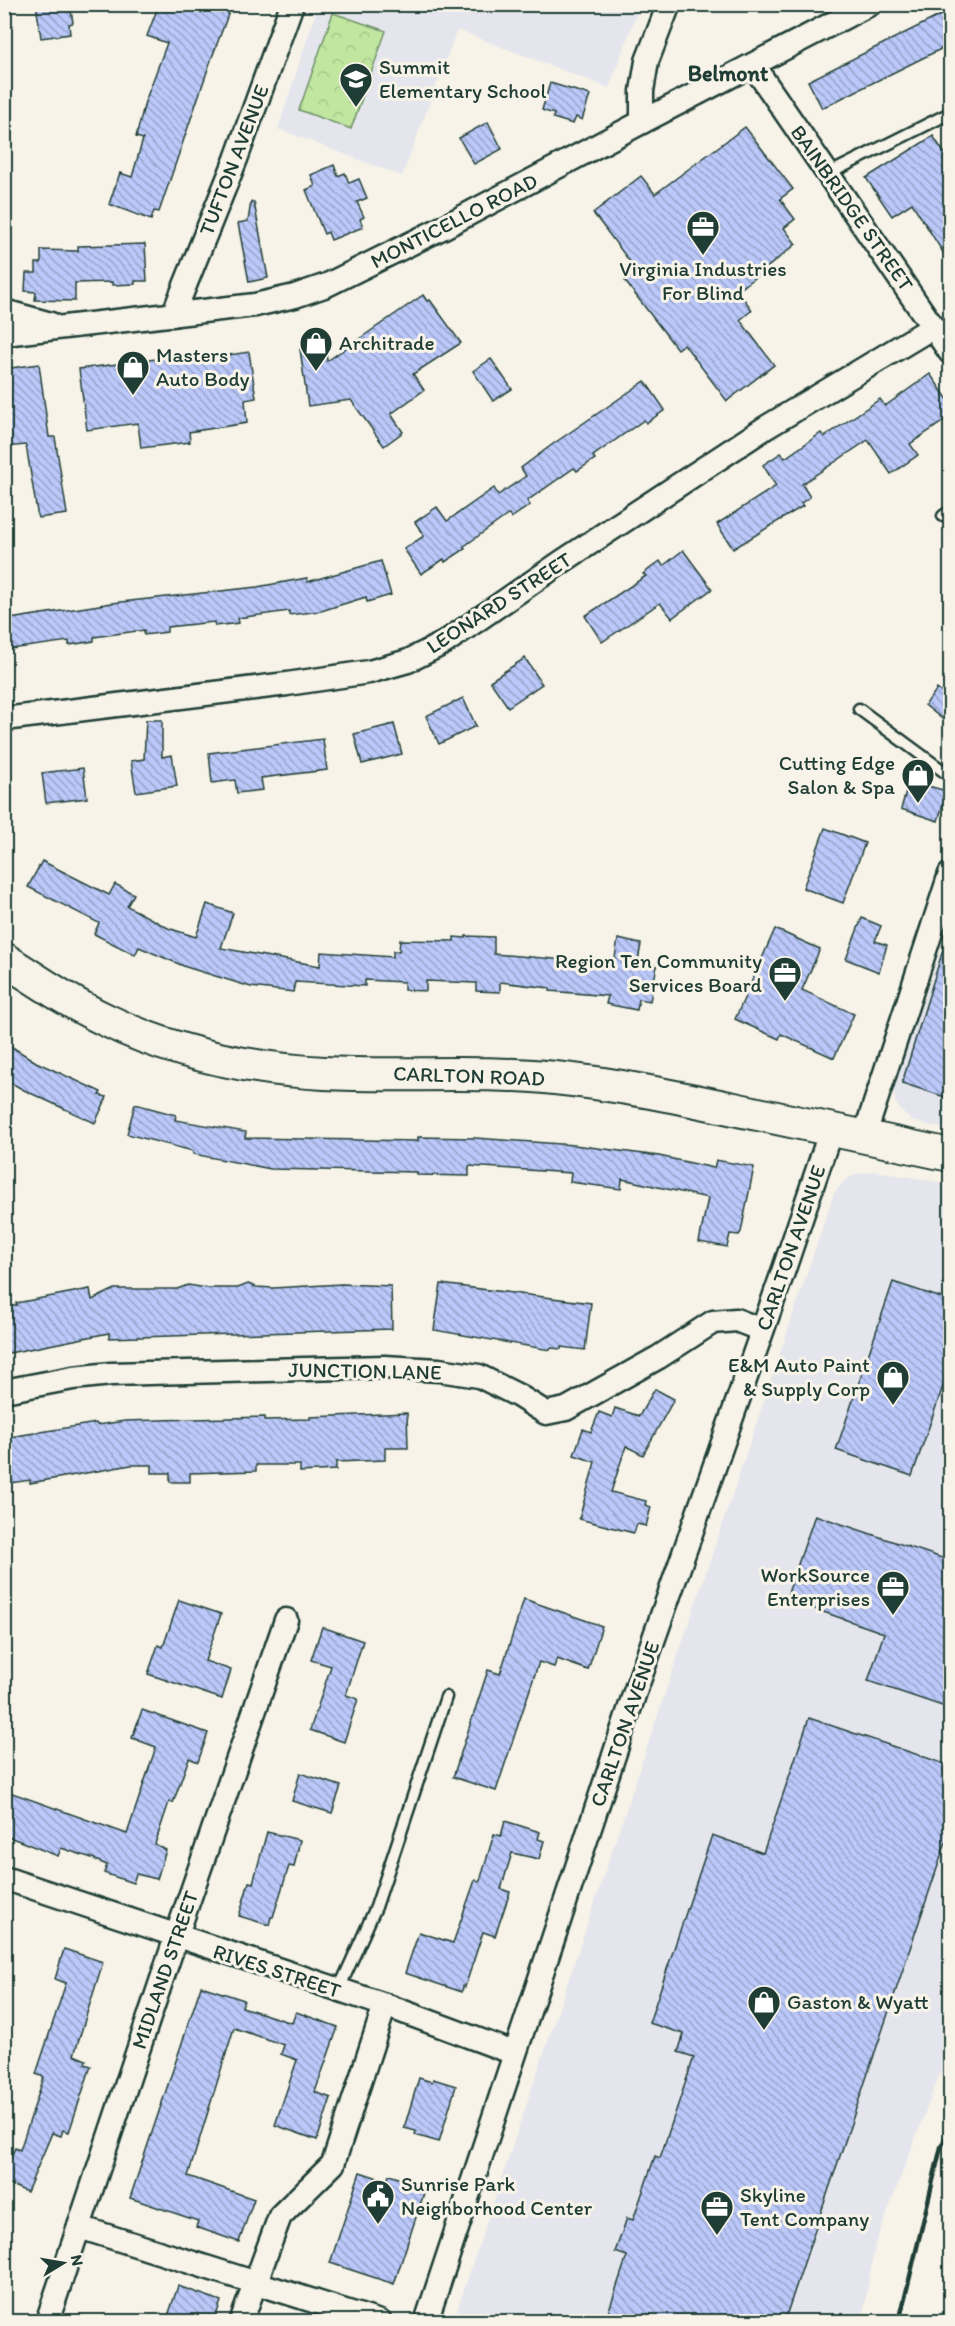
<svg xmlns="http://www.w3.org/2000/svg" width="955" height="2326" font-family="Itim,sans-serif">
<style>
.built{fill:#e5e6ed}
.park{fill:url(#park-crowns);stroke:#70926a;stroke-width:1.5}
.building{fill:url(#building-back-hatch);stroke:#1f3d34;stroke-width:1.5}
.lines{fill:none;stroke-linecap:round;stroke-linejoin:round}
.service-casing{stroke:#1f3d34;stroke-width:15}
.minor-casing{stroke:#1f3d34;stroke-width:27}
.secondary-casing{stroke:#1f3d34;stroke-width:36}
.service{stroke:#f7f3e8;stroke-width:10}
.minor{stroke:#f7f3e8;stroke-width:22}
.secondary{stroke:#f7f3e8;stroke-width:32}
.rail{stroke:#1f3d34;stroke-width:4.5}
.labels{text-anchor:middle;stroke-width:6;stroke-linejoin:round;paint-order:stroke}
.poi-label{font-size:21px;fill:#1f3d34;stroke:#f7f3e8;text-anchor:start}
.street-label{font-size:21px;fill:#1f3d34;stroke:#f7f3e8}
.neighbourhood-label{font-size:22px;font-weight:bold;fill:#1f3d34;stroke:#f7f3e8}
</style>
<defs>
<pattern id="park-crowns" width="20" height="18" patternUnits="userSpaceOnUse" patternTransform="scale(1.5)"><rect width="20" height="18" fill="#c1e6a0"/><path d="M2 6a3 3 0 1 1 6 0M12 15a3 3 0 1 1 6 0" fill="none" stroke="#a5c68a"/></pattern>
<pattern id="building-back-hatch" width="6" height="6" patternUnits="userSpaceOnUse" patternTransform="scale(1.5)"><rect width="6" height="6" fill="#bbc8f9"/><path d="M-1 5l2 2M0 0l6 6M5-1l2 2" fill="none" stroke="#97a4ca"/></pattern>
</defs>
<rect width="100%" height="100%" fill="#f7f3e8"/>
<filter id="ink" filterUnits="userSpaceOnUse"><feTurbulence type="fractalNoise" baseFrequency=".0167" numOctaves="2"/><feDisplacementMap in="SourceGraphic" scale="12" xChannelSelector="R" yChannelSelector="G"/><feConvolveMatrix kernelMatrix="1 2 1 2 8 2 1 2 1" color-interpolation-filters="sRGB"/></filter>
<g filter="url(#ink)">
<g class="built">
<path d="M318,5H640L609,88L457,30L402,176L278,129Z"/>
<path d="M950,925V1130L912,1121L901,1111L895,1102L893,1087Z"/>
<path d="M875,1171L950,1184V2047L875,2245L862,2321L453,2322L834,1193L845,1180L857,1174Z"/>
</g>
<path class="park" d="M333,13L386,31L351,129L299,110Z"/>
<g class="building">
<path d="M36,4H70L73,23L69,24L70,34L41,38Z"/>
<path d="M159,4H232L211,60L159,212L154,211L151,220L109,204L120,173L132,177L143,139L136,137L145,102L167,43L147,36Z"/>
<path d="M951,10V44L822,108L808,81Z"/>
<path d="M550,83L590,95L582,120L576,117L573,124L553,118L554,114L542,110Z"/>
<path d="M488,122L502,149L474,164L459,138Z"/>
<path d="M745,127L793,189L780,199L795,219L784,228L796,244L738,291L752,310L740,320L774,365L727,401L684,344L677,349L625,281L637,271L593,213L641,176L655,194Z"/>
<path d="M933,136L951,163V265L912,203L892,216L866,178Z"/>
<path d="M334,165L338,176L345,173L349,183L359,179L367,198L357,202L364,217L360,219L363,227L331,240L328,232L324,234L306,190L315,186L311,175Z"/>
<path d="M251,202H254L268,278L249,282L238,223L248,221Z"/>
<path d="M145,244L147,281H135V284L112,285V282L75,283V301L35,300L36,292L25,291L26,273H36V263H41V250L78,251V246Z"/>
<path d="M423,295L427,301L430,300L461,343L413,374L424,390L391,414L403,432L384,446L351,400L308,406L300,349L325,345L327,361Z"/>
<path d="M249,352L256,398L245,400L247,423L189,432L190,442L141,448L138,423L87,430L79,369L179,356L180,362Z"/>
<path d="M491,359L512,389L493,401L473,371Z"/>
<path d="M39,364L49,437H55L67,514L38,518L26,445L4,447V369Z"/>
<path d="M930,374L951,404V416L910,444L918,455L891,474L868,440L802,484L810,497L801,503L803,506L733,549L717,524L776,486L763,465L781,453L785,458L821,433L824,437L880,399L885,406Z"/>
<path d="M645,381L665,410L646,423L644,420L593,456L595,459L577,471L574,468L527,501L530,505L511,518L509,514L463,547L465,549L445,562L444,559L421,574L404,549L424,536L415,522L437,507L447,521L494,488L498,495L526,476L521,468L553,444Z"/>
<path d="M683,550L712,589L672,618L660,603L602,642L585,616L646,576L643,574L660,561L663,566Z"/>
<path d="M381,561L391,595L367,602L366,597L321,611L289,615V611L238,618L239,623L215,626L214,622L167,627V632L144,635V630L94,637V641L69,645V641L4,650V620L112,603L257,587L307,578V582Z"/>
<path d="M525,658L542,684L508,707L490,681Z"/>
<path d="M937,689L951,700V726L925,705Z"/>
<path d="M463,698L476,726L439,744L426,716Z"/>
<path d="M146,720H162V757L172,755L177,786L136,792L131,761L144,759Z"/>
<path d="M394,724L402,754L362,764L354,734Z"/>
<path d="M323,739L327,770L261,778L263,790L237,793L235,780L212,783L209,753Z"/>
<path d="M83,768L87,798L46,803L42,773Z"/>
<path d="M909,781L947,791L938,821L901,809Z"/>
<path d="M825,828L865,843L843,903L803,888Z"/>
<path d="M42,861L109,895L115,884L134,894L127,906L168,928L196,937L207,904L233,913L221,948L320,966L321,952L393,957V951H399L400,940L454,941V937L466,938V936L494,937V954L614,964L618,939L641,944L638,961L657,966L650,1001L639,999L637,1010L606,1004L608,996L550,991V988L500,982V992L476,991V983L426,981V991L404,990V982L365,980V986L295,982L293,992L251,987L186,967L139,947L135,955L94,934L99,923L28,887Z"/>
<path d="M862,918L881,926L875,941L887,945L879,972L846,959Z"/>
<path d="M775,929L820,949L802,990L854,1014L834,1058L781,1034L779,1039L735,1019Z"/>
<path d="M946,940L951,941V1079L945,1097L902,1083Z"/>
<path d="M4,1042L36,1062L101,1092L99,1095L107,1097L95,1123L24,1090L4,1079Z"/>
<path d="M135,1104L176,1115L175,1120L246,1132L245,1138L418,1141V1137L475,1138L574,1145L659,1156L714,1168L716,1160L754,1167L741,1232L739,1235L730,1234L727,1247L699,1242L708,1198L622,1179L621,1189L570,1182L571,1173L469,1166V1176L417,1175V1172L271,1169L193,1154V1151L127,1134Z"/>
<path d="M893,1282L951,1301V1363L912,1476L836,1450Z"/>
<path d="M248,1284L256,1287L273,1288L342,1284L391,1286L392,1329L109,1338V1333L4,1354V1308L17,1305L16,1303L90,1289L92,1300L115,1289H177L188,1285L207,1288H238Z"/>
<path d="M441,1284L591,1303L585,1350L561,1347V1349L551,1348L550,1350L434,1330Z"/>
<path d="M655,1389L674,1399L643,1455L626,1446L611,1492L646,1501L645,1505L651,1507L646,1526L637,1524L634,1533L579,1519L595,1462L574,1455L583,1429L591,1432L599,1412L612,1417L615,1408L639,1416Z"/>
<path d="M407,1413L408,1448H385V1460L336,1462V1470L300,1472V1465H256V1471L190,1473V1482H170V1473H152V1465H131L30,1483V1480L4,1484V1438L96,1423L97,1425L125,1421L265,1417V1420L310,1419V1417Z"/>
<path d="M815,1515L951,1561V1709L868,1681L884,1633L786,1599Z"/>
<path d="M524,1599L602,1626L588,1670L557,1659L554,1667L539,1662L496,1791L453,1777L488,1670L500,1674Z"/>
<path d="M179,1600L221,1614L205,1661L231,1670L222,1699L148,1674L158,1645L163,1647Z"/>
<path d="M322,1627L363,1641L346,1695L358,1699L344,1742L310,1730L331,1666L311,1660Z"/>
<path d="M142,1710L208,1733L198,1762L189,1758L173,1803L169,1802L155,1844L166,1850L157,1879L136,1874L133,1883L104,1873L107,1865L95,1860V1859L61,1848L58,1856L4,1835V1790L127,1834L156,1747L132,1738Z"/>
<path d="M809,1718L951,1766V1827L784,2322H605L627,2256L615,2252L627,2218L633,2220L655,2156L660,2158L694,2057L678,2052L684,2034L649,2023L712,1835L763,1853Z"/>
<path d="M300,1773L341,1786L332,1813L292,1801Z"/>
<path d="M505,1821L540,1832L538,1839L544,1841L539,1859L512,1853L501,1889L510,1892L495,1936L483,1932L465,1987L463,1986L462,1992L405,1973L419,1932L453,1943L475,1880L480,1881L494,1834L501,1836Z"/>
<path d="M267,1832L300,1840L294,1867L289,1866L273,1917H271L269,1925L239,1916L249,1882L253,1883Z"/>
<path d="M64,1949L103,1962L74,2055L86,2060L85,2064L91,2066L69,2132L63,2130L61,2136L52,2133L27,2192L4,2182V2157L10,2159L15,2148L20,2150L44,2077L36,2074L66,1983L55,1979Z"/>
<path d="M201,1986L244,2000L242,2007L292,2023L296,2012L338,2027L315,2092L331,2098L317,2140L275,2125L297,2060L281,2054L284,2045L234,2028L188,2176L254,2199L239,2242L196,2227L198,2221L130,2198Z"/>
<path d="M419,2078L432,2082L433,2079L456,2086L439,2142L415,2135L416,2131L404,2128Z"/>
<path d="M360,2172L387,2181L389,2175L426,2187L394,2284L330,2263Z"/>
<path d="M178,2286L221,2301L214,2322H166Z"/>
</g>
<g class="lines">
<defs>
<g id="service">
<path d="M828,174L950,113"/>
<path d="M943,516L950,511"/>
<path d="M859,709L950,776"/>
<path d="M338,1991L376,1907L446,1697"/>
</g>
<g id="minor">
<path d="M753,65L950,352"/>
<path d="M642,122V91L647,61L669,4"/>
<path d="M4,311L51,324"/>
<path d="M173,315L236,159L292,4"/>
<path d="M4,334L255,305L295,296L327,285L442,228L642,122L870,4"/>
<path d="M4,719L287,684L369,672L408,661L444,643L563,561L765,428L933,327"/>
<path d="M864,1137L950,874"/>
<path d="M4,1391L73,1378L111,1374L384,1367L439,1370L479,1376L517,1395L546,1413L566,1409L659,1357L713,1322L736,1320L762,1330"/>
<path d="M4,1878L385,2005L514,2053"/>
<path d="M79,2227L380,2322"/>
<path d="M47,2322L176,1937L286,1620"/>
<path d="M241,2322L280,2216L333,2164L385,2005"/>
<path d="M426,2322L635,1692L783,1272L831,1130"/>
</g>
<path id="secondary" d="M4,959C38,981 70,1003 106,1020C173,1053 250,1069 324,1073C401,1077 478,1070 555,1078C624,1085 691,1100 758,1114C822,1128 886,1141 950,1155"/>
</defs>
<use href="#service" class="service-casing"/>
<use href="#minor" class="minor-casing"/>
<use href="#secondary" class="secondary-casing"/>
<use href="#service" class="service"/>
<use href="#minor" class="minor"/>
<use href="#secondary" class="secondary"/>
<path class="rail" d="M899,2322L941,2147L950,2129"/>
</g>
</g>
<defs>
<symbol id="school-pin" viewBox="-11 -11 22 30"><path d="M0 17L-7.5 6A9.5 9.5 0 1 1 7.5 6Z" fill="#1f3d34" stroke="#f7f3e8"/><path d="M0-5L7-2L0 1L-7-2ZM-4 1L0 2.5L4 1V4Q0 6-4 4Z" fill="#fff"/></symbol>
<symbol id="office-pin" viewBox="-11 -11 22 30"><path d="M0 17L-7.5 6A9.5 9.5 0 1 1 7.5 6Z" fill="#1f3d34" stroke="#f7f3e8"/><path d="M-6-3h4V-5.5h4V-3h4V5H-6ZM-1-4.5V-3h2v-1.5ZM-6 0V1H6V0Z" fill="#fff"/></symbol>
<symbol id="shop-pin" viewBox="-11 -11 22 30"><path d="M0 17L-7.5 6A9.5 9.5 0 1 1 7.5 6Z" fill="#1f3d34" stroke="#f7f3e8"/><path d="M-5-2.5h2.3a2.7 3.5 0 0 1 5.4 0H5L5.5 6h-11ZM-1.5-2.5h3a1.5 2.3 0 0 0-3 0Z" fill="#fff"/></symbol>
<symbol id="civic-pin" viewBox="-11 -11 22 30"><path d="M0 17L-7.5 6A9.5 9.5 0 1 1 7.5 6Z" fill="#1f3d34" stroke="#f7f3e8"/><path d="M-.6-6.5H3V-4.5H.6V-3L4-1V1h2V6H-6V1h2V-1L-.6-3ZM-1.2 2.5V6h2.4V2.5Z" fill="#fff"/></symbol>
</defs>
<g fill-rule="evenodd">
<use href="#school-pin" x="337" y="60" width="38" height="52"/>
<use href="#office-pin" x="684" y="208" width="38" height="52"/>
<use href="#shop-pin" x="297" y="324" width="38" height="52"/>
<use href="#shop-pin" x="114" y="348" width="38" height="52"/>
<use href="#shop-pin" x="899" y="756" width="38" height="52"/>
<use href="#office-pin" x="766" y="954" width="38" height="52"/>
<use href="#shop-pin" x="874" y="1358" width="38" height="52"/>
<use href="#office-pin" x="874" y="1568" width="38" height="52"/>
<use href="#shop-pin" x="745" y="1983" width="38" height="52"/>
<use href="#civic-pin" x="359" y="2177" width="38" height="52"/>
<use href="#office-pin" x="698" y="2188" width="38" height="52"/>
</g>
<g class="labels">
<g class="poi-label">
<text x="379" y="74">Summit<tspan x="379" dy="24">Elementary School</tspan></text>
<text x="703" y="276" text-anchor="middle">Virginia Industries<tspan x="703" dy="24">For Blind</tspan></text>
<text x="339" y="350">Architrade</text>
<text x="156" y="362">Masters<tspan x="156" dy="24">Auto Body</tspan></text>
<text x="895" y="770" text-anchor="end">Cutting Edge<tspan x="895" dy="24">Salon &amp; Spa</tspan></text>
<text x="762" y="968" text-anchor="end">Region Ten Community<tspan x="762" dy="24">Services Board</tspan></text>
<text x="870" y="1372" text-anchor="end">E&amp;M Auto Paint<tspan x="870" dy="24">&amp; Supply Corp</tspan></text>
<text x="870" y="1582" text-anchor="end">WorkSource<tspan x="870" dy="24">Enterprises</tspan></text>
<text x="787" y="2009">Gaston &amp; Wyatt</text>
<text x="401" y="2191">Sunrise Park<tspan x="401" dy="24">Neighborhood Center</tspan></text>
<text x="740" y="2202">Skyline<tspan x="740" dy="24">Tent Company</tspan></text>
</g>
<g class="street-label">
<text transform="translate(234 160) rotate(-69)" y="7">TUFTON AVENUE</text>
<text transform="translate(852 208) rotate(55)" y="7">BAINBRIDGE STREET</text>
<text transform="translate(454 221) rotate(-27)" y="7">MONTICELLO ROAD</text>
<text transform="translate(499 603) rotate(-33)" y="7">LEONARD STREET</text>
<text transform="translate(469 1076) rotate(2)" y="7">CARLTON ROAD</text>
<text transform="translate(791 1248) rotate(-71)" y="7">CARLTON AVENUE</text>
<text transform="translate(365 1371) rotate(1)" y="7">JUNCTION LANE</text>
<text transform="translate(625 1724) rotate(-71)" y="7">CARLTON AVENUE</text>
<text transform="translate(165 1970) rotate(-71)" y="7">MIDLAND STREET</text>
<text transform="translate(277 1971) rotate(18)" y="7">RIVES STREET</text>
</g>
<g class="neighbourhood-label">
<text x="728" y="81">Belmont</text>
</g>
</g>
<rect width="955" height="2326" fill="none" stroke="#f7f3e8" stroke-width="24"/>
<rect x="12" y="12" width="931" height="2302" fill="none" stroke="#1f3d34" stroke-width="2" filter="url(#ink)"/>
<g transform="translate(63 2263) rotate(79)" stroke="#f7f3e8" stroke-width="4.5" paint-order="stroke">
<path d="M0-4.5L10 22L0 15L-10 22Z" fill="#1f3d34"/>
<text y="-9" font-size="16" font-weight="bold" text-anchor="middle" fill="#1f3d34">N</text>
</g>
</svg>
